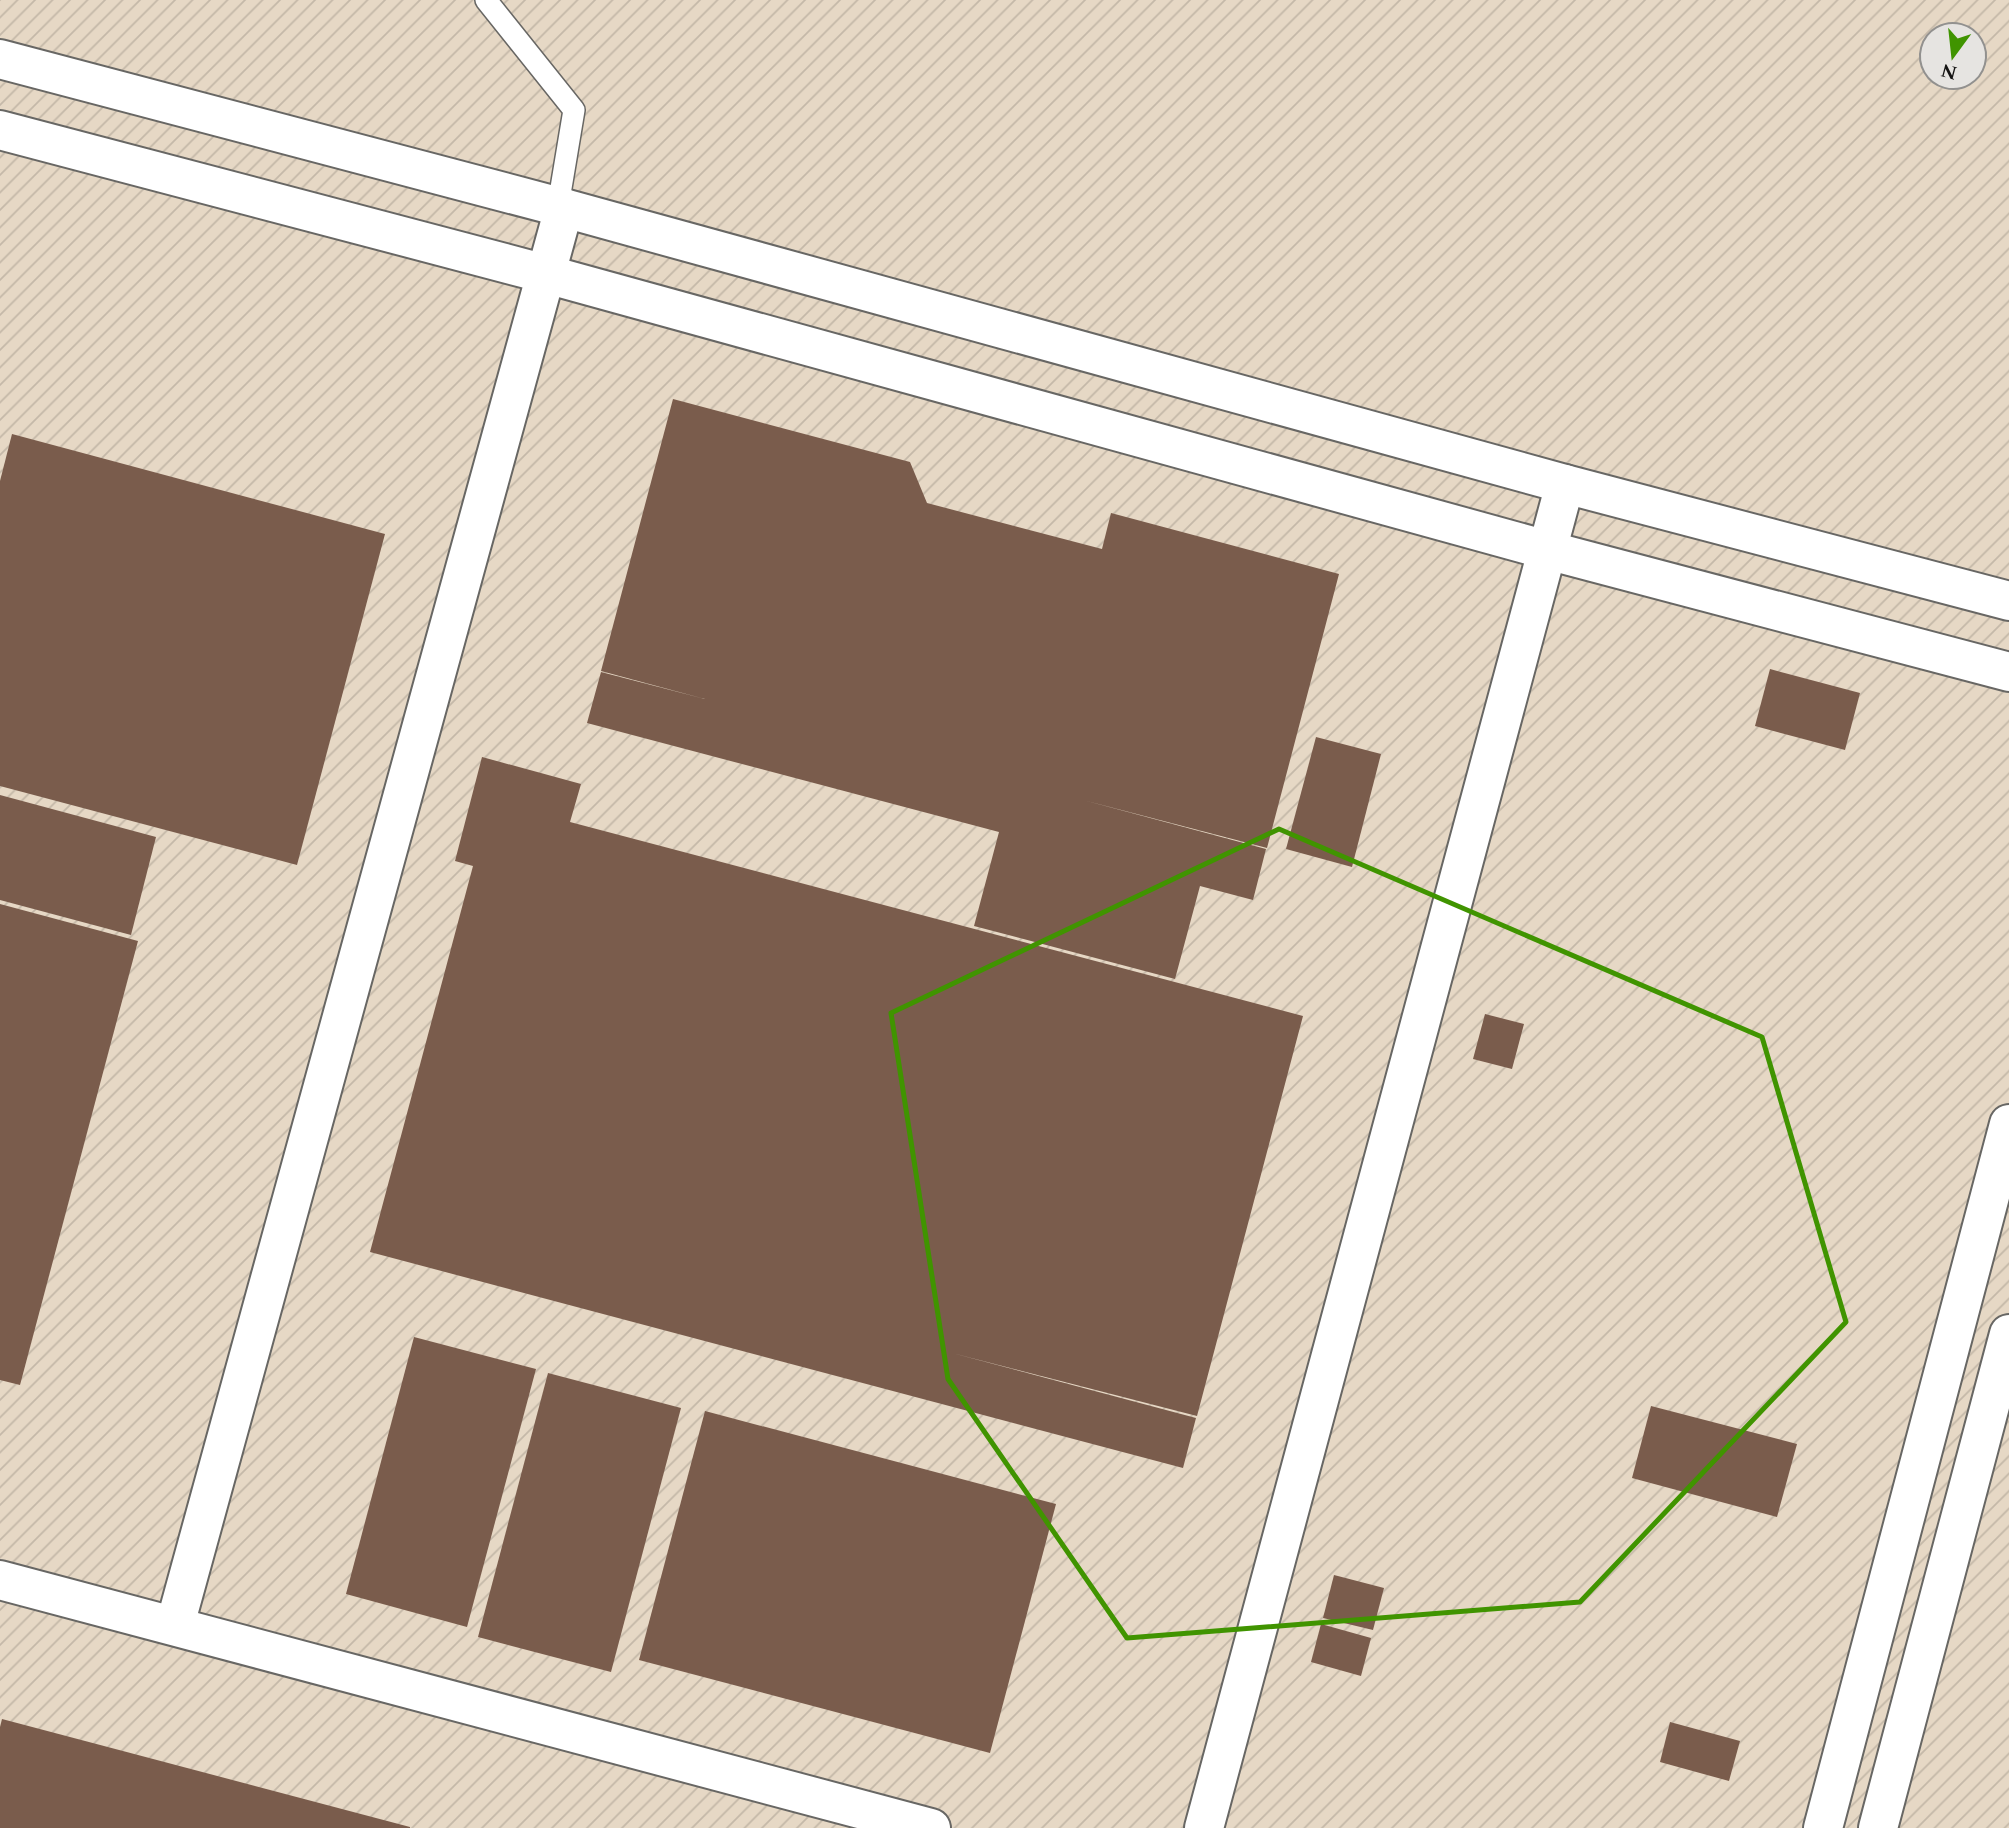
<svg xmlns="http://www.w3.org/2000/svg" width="2009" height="1828" font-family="Spectral,serif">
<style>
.industrial{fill:url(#industrial-furrows);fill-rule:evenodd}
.building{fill:#7a5c4c}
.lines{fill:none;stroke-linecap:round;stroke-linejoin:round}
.lane-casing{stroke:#686764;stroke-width:24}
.secondary-casing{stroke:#686764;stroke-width:42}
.lane{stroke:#fff;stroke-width:21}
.secondary{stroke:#fff;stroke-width:38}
.marked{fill:none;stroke:#409400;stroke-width:5;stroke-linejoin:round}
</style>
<defs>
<pattern id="industrial-furrows" width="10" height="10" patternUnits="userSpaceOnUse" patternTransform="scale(1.75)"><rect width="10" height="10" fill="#e6d8c5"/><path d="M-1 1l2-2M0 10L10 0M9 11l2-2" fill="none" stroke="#c4b8a8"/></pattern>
</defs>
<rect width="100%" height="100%" fill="#e6e4e1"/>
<path class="industrial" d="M0,0H2009V1828H0ZM1932,35H1974V77H1932Z"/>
<g class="building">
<path d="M673,399L910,462L927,503L1102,549L1111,513L1339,574L1267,848L1083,800L1266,849L1253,900L1200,886L1175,979L974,926L999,832L587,723L601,672L705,699L601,671Z"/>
<path d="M12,434L385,534L297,865L0,786V481Z"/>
<path d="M1770,669L1860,693L1845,750L1755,726Z"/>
<path d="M1316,737L1381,754L1352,867L1286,849Z"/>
<path d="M482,757L581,784L570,822L1303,1016L1197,1416L952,1353L1196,1418L1183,1468L370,1252L473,866L455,861Z"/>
<path d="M0,795L156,837L131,935L0,900Z"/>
<path d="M0,904L138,941L20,1385L0,1380Z"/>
<path d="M1485,1014L1524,1024L1512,1069L1473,1059Z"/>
<path d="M414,1337L536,1369L467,1627L346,1594Z"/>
<path d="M548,1373L681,1408L611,1672L478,1637Z"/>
<path d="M1651,1406L1797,1444L1777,1517L1632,1478Z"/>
<path d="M705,1411L1056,1504L990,1753L639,1660Z"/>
<path d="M1334,1575L1384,1588L1373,1630L1323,1618Z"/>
<path d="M1321,1624L1371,1638L1361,1676L1311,1662Z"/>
<path d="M2,1719L410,1827V1828H0V1727Z"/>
<path d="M1670,1722L1740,1741L1729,1781L1660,1762Z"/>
</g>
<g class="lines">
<defs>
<path id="lane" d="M486,0L574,110L558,206"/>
<g id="secondary">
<path d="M0,59L564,208L1565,484L2009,601"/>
<path d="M0,130L546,274L1547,550L2009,672"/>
<path d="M0,1580L931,1828"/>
<path d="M175,1625L564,208"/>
<path d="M1204,1828L1565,484"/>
<path d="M1823,1828L2009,1124"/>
<path d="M1878,1828L2009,1334"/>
</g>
</defs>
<use href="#lane" class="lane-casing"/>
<use href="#secondary" class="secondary-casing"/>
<use href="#lane" class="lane"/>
<use href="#secondary" class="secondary"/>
</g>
<path class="marked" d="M1279,829L1762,1037L1846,1322L1580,1602L1127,1638L948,1379L891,1013Z"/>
<g transform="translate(1953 56) rotate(195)"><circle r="33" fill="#e6e4e1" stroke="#92918f" stroke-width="2"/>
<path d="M0-5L12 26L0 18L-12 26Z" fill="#409400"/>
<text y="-10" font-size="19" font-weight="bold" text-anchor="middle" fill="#151413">N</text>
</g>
</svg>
